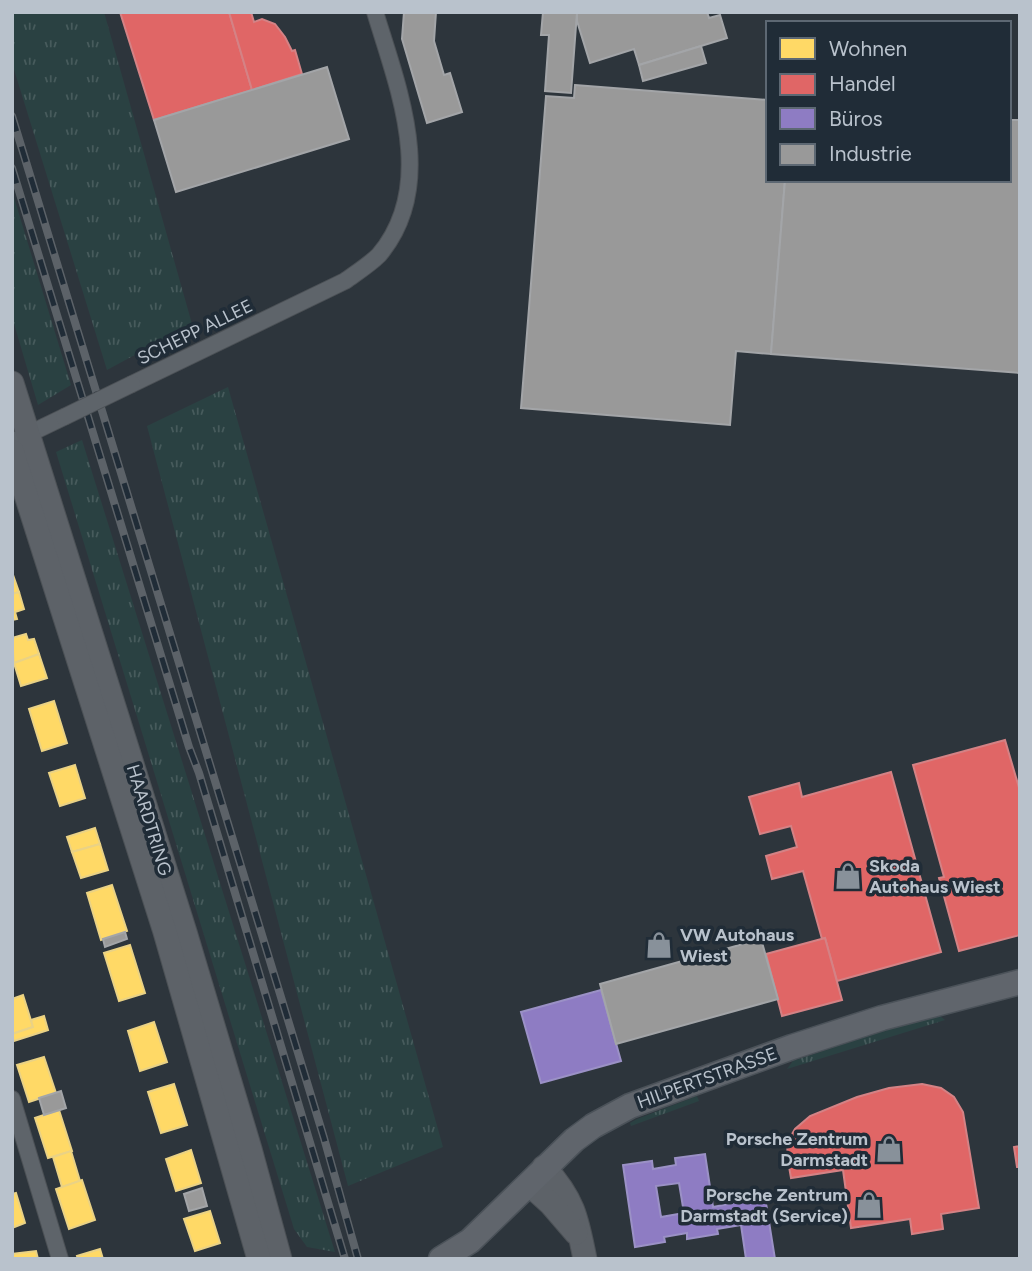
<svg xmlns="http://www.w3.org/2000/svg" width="1032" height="1271" font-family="Figtree,sans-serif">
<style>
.grass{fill:url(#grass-tufts)}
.homes{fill:#ffd966;stroke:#ead285;stroke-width:2}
.shops{fill:#e06666;stroke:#d48285;stroke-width:2}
.offices{fill:#8e7cc3;stroke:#9b91c6;stroke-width:2;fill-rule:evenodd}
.industry{fill:#999;stroke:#a3a5a8;stroke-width:2}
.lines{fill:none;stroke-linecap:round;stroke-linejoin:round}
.street-casing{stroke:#4c5156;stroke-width:18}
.secondary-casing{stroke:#4c5156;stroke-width:25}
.primary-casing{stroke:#4b5259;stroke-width:27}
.street{stroke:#5e646a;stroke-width:16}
.secondary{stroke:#5d6268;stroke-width:23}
.primary{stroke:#60656c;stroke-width:24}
.rail-casing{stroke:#5c6268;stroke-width:8}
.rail{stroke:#202c37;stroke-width:5;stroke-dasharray:16;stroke-linecap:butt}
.street-bridge-casing{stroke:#4c5156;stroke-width:18;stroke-linecap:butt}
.street-bridge{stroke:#5e646a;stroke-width:16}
.labels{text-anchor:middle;stroke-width:7;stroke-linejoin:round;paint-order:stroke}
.street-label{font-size:18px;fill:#b9c2cc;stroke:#202c37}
.poi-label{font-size:18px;font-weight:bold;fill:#b9c2cc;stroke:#202c37;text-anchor:start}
</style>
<defs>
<pattern id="grass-tufts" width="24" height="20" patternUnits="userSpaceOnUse" patternTransform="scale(1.75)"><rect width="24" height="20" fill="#2a4142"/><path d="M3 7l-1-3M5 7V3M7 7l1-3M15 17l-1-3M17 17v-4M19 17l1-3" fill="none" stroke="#475b5c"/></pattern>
</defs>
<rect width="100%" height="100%" fill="#2d353c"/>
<g class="grass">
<path d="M12,12H104L192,324L107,370L12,63Z"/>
<path d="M12,191L71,385L38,405L12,317Z"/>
<path d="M228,387L443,1147L348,1186L147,426Z"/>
<path d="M82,440L335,1252L307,1247L294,1229L56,452Z"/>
<path d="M940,1016L945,1020L787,1069L793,1061L883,1031Z"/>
<path d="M697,1096L699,1101L631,1126L630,1123L637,1119Z"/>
</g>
<g class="homes">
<path d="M12,572L19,592L12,594Z"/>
<path d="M19,592L24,609L15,612L17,619L12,620V594Z"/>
<path d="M26,634L28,640L34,639L39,654L14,663L12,638Z"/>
<path d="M39,654L47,678L21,686L14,663Z"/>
<path d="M54,701L67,743L42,751L29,709Z"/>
<path d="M75,765L85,798L60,806L49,773Z"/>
<path d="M95,828L100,844L72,852L67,837Z"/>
<path d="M100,844L108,870L81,878L72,852Z"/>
<path d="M112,885L127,931L101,940L87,893Z"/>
<path d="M130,945L145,993L119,1001L104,953Z"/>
<path d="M23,995L33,1027L12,1034V999Z"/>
<path d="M44,1016L48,1030L14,1041L12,1034L33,1027L31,1020Z"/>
<path d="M154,1022L167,1062L140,1071L128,1031Z"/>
<path d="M44,1057L56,1093L29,1102L17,1065Z"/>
<path d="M174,1084L187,1125L161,1133L148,1092Z"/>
<path d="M59,1110L72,1151L48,1158L35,1118Z"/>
<path d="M191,1150L201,1183L176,1191L166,1159Z"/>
<path d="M71,1151L80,1181L62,1187L53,1157Z"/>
<path d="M82,1180L95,1220L69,1229L56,1189Z"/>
<path d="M16,1193L25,1223L12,1228V1194Z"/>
<path d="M210,1211L220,1243L195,1251L184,1219Z"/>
<path d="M100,1249L103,1259H78L77,1256Z"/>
<path d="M36,1251L38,1259H12V1254Z"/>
</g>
<g class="shops">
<path d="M120,12H229L252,90L154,120Z"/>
<path d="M229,12H251L254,22L262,19L275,24L285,37L292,51L295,50L302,74L252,90Z"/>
<path d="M1005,740L1020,791V935L959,951L939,878L944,877L913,765Z"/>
<path d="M891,772L941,952L837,981L825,938L822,939L803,871L772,879L766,856L797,847L791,826L760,834L749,797L799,783L802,797Z"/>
<path d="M825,938L842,1000L782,1016L766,954Z"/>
<path d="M922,1084L941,1088L954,1097L963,1112L979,1208L941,1214L943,1229L912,1234L910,1219L851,1228L843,1170L791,1178L787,1155L788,1141L795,1129L810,1116L857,1097L889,1088Z"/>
<path d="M1020,1146V1167H1017L1014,1147Z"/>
</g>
<g class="offices">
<path d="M601,990L621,1061L541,1083L521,1012Z"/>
<path d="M705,1154L713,1207L765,1197L775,1259H746L741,1225L717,1229L718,1234L687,1239V1233L664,1237L665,1242L635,1247L623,1165L652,1161L653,1169L676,1165L675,1158ZM679,1183L684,1213L661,1217L656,1186Z"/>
</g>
<g class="industry">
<path d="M404,12H436L434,41L444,75L450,73L462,112L427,123L402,39Z"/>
<path d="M543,12H577L571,93L545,91L549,35H541Z"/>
<path d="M577,12H707L709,18L720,15L727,38L639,65L634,49L590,63L577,21Z"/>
<path d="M701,46L706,63L643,81L639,65Z"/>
<path d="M327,67L349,139L176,192L154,120Z"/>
<path d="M575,85L768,100V180H785L771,354L736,351L730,425L521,408L546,96L574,98Z"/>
<path d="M1009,120H1020V373L771,354L785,180H1009Z"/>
<path d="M125,932L127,939L105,947L103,939Z"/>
<path d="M761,939L778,999L616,1044L600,984Z"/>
<path d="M61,1091L66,1108L44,1115L39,1098Z"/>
<path d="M202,1188L207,1206L189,1211L184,1194Z"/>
</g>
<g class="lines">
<defs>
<g id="street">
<path d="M132,384L345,281C356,273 369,265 379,255C438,185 398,88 375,12"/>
<path d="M12,442L64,417"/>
<path d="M12,1099L60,1259"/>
</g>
<g id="secondary">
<path d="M12,383L185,932L250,1149L280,1259"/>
<path d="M12,451L165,932L259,1259"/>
<path d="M544,1167C573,1198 577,1218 585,1259"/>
<path d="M529,1184L551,1204L576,1233"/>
</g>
<path id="primary" d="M441,1259L470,1241L574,1140L593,1126L630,1106L792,1047L882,1018L1020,982"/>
</defs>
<use href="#street" class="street-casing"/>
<use href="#secondary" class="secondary-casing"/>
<use href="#primary" class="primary-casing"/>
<use href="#street" class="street"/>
<use href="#secondary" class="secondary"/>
<use href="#primary" class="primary"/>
<defs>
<g id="rail">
<path d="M12,116L324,1138L358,1259"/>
<path d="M12,168L189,747L199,773L345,1259"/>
</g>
</defs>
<use href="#rail" class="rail-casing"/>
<use href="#rail" class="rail"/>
<defs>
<path id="street-bridge" d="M64,417L132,384"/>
</defs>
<use href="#street-bridge" class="street-bridge-casing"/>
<use href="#street-bridge" class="street-bridge"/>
</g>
<defs>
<symbol id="shop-bare" viewBox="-9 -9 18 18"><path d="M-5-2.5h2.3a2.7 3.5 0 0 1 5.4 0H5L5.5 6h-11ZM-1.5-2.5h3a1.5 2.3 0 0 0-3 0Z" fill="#88919a" stroke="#202c37" stroke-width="2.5" paint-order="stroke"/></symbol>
</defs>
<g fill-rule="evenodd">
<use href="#shop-bare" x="829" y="857" width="38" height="38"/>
<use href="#shop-bare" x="640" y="926" width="38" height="38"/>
<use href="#shop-bare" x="870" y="1130" width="38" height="38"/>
<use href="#shop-bare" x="850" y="1186" width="38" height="38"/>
</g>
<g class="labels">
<g class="street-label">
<text transform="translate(195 332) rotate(-26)" y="6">SCHEPP ALLEE</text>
<text transform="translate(149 820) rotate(73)" y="6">HAARDTRING</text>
<text transform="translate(707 1078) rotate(-20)" y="6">HILPERTSTRASSE</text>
</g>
<g class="poi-label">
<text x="869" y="872">Skoda<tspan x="869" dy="21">Autohaus Wiest</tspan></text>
<text x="680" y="941">VW Autohaus<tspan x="680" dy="21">Wiest</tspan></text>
<text x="868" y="1145" text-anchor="end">Porsche Zentrum<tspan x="868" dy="21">Darmstadt</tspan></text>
<text x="848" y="1201" text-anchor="end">Porsche Zentrum<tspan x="848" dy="21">Darmstadt (Service)</tspan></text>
</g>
</g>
<rect width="1032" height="1271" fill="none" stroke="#b9c2cc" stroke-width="28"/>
<rect x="766" y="21" width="245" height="161" fill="#202c37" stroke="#5d6873" stroke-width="2"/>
<rect x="780" y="38" width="35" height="21" fill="#ffd966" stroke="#5d6873" stroke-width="2"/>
<text x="829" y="56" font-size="21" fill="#b9c2cc">Wohnen</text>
<rect x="780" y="74" width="35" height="21" fill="#e06666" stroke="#5d6873" stroke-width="2"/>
<text x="829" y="91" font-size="21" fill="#b9c2cc">Handel</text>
<rect x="780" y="108" width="35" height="21" fill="#8e7cc3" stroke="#5d6873" stroke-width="2"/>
<text x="829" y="126" font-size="21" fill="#b9c2cc">Büros</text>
<rect x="780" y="144" width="35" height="21" fill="#999999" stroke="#5d6873" stroke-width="2"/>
<text x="829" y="161" font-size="21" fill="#b9c2cc">Industrie</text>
</svg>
